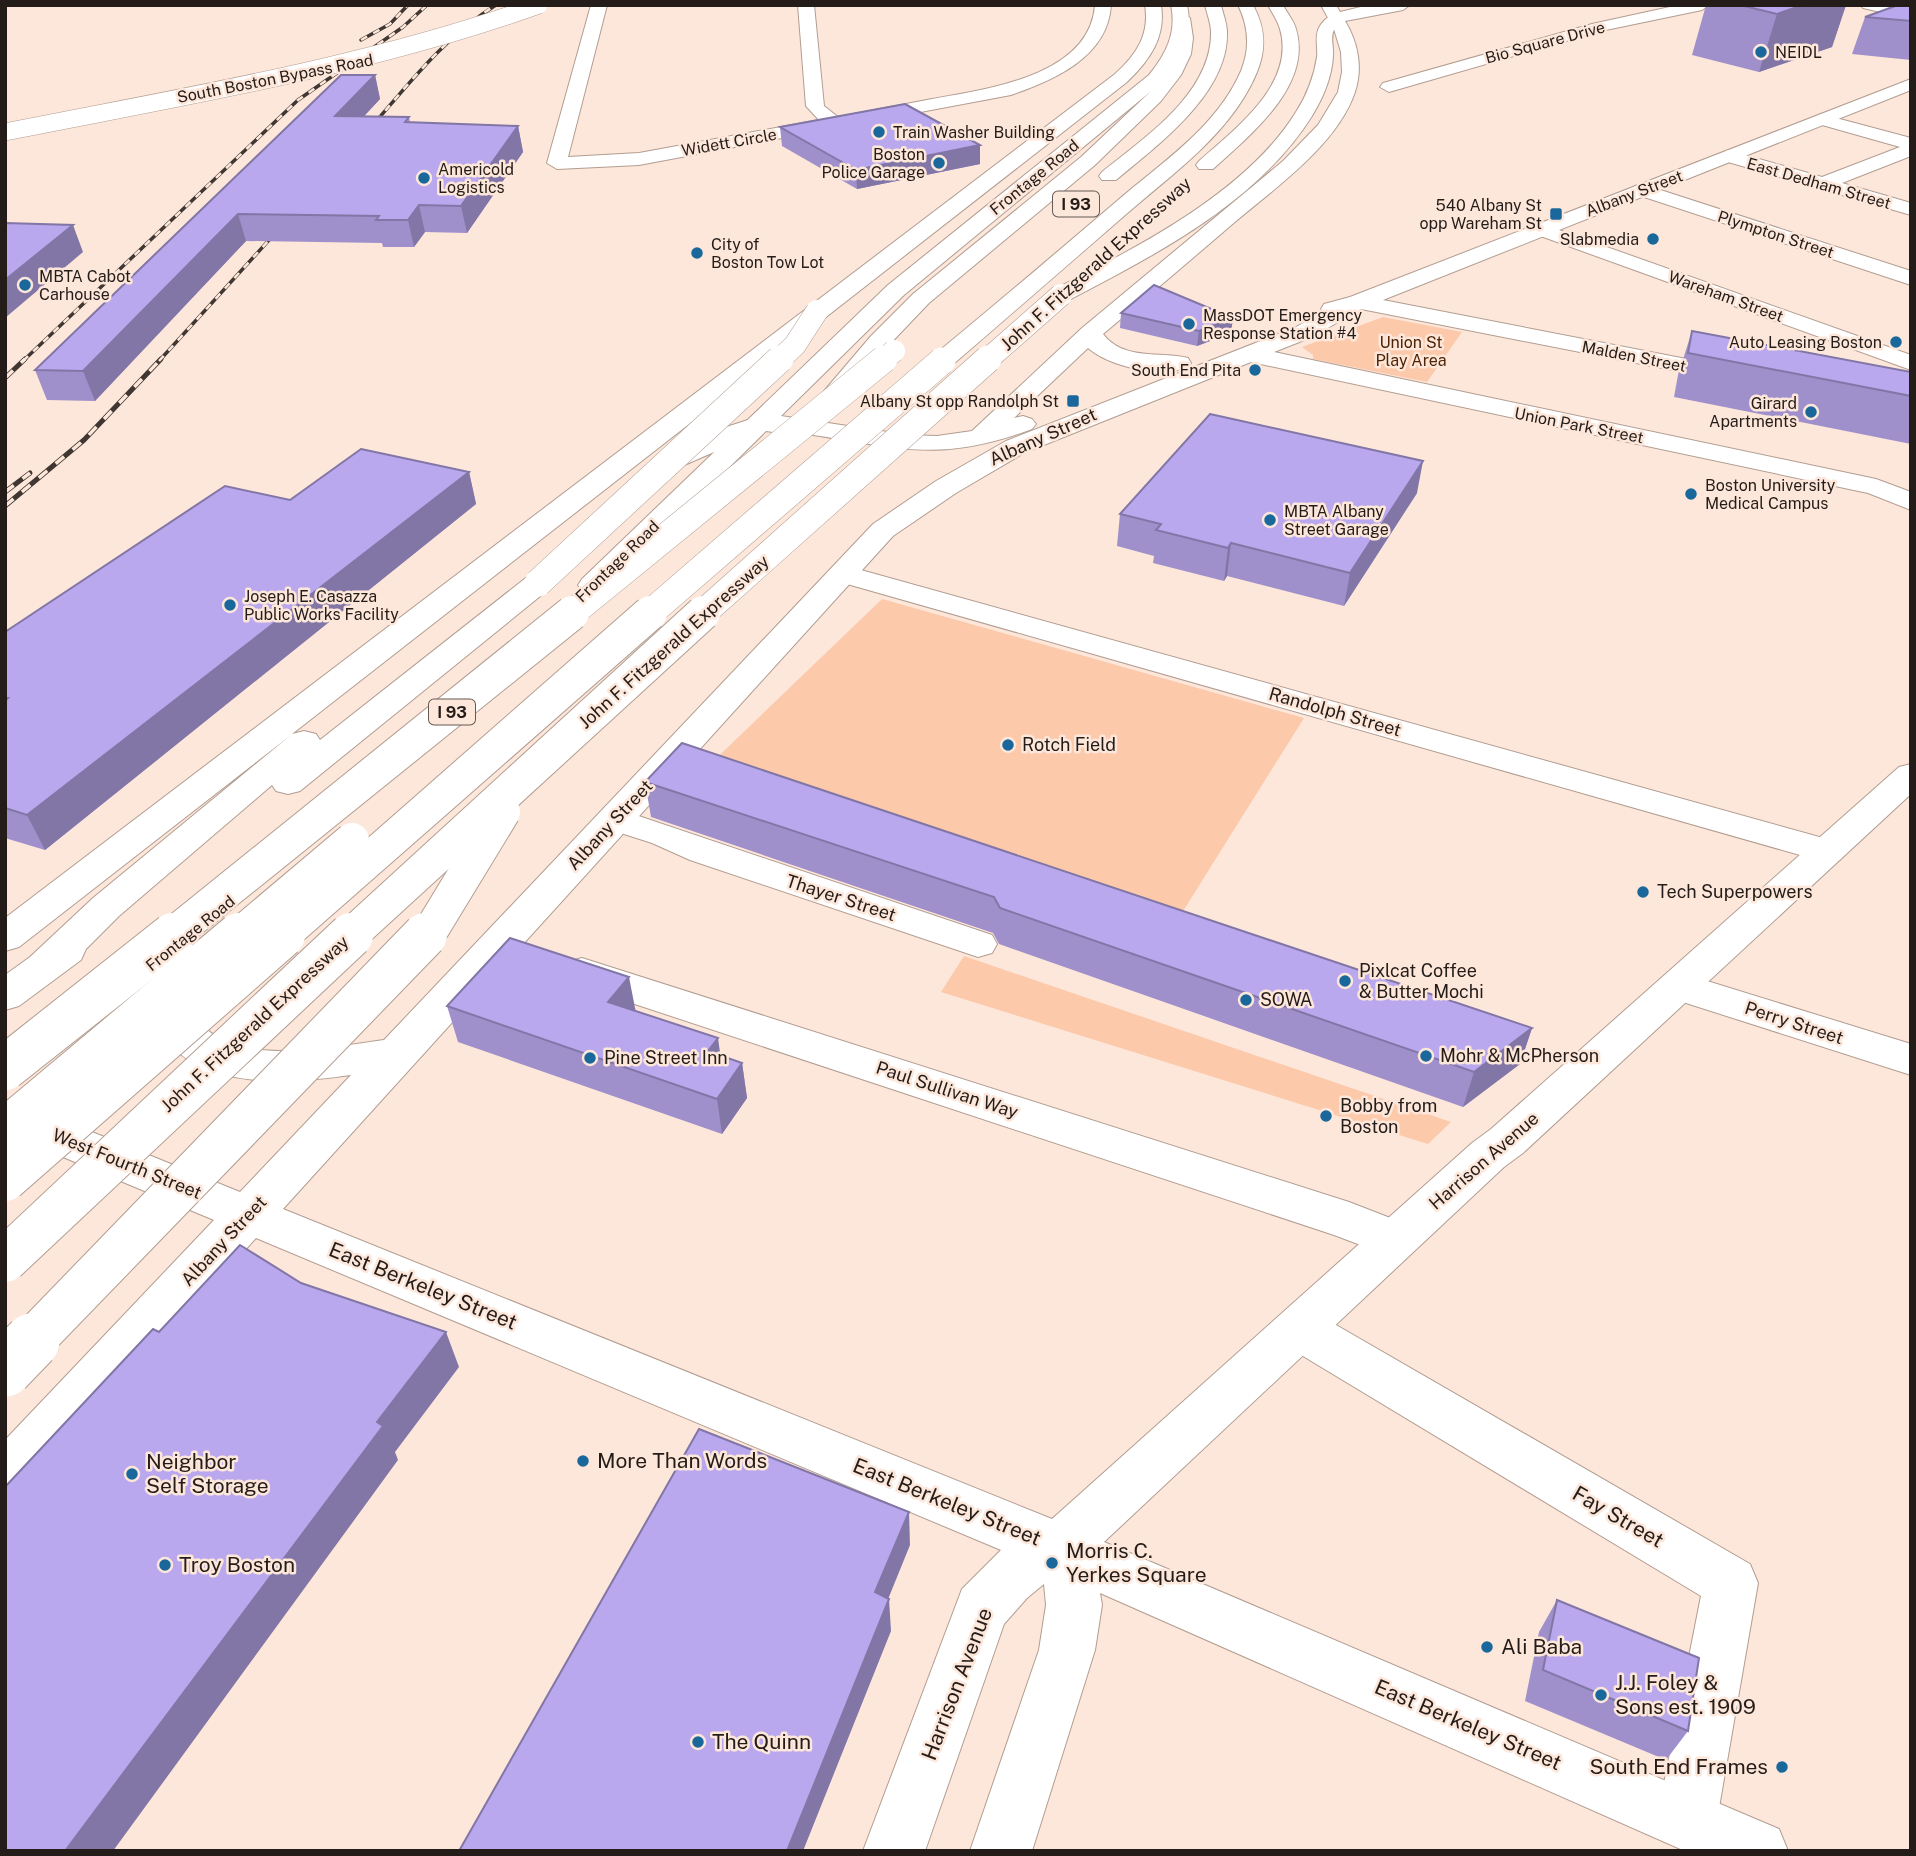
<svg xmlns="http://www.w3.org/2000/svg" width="1916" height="1856" font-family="'Public Sans',sans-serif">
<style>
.green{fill:#fcc9ab}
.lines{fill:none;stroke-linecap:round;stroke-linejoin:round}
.minor-casing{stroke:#b29d91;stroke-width:2}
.major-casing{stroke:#b29d91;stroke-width:2}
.highway-casing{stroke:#b29d91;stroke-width:2}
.minor{fill:#fff;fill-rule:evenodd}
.major{fill:#fff;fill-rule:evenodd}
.highway{fill:#fff;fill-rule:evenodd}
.rail-far1-casing{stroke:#413732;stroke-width:3.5}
.rail-casing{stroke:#413732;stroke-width:5}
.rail-far1{stroke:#fde7da;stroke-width:2.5;stroke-dasharray:7;stroke-linecap:butt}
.rail{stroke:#fde7da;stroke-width:3.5;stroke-dasharray:11;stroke-linecap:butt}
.major-bridge-casing{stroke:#b29d91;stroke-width:18;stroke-linecap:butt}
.highway-bridge-far4-casing{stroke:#b29d91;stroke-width:23;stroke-linecap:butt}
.highway-bridge-far3-casing{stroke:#b29d91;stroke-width:28;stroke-linecap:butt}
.highway-bridge-far2-casing{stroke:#b29d91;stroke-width:36;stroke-linecap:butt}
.highway-bridge-far1-casing{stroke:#b29d91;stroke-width:46;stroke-linecap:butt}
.highway-bridge-casing{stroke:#b29d91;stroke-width:57;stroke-linecap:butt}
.major-bridge{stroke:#fff;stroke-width:17}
.highway-bridge-far4{stroke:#fff;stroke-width:22}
.highway-bridge-far3{stroke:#fff;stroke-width:27}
.highway-bridge-far2{stroke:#fff;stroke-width:34}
.highway-bridge-far1{stroke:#fff;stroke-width:44}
.highway-bridge{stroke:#fff;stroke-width:55}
.wall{fill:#9f90cc}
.shaded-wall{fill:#8276a6}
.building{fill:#b9a8ed;stroke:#8276a6;stroke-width:2}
.poi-dot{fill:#1a689b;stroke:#fde7da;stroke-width:2.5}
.labels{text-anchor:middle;stroke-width:5;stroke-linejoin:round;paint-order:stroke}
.far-street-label{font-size:16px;fill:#241c18;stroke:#fde7da}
.far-poi-label{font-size:16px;fill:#241c18;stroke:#fde7da;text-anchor:start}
.shield{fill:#fde7da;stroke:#655952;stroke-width:2}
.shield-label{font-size:16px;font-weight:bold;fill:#241c18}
.far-park-label{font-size:16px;fill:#4f2404;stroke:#fde7da}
.street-label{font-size:18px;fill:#241c18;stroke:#fde7da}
.poi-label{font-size:18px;fill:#241c18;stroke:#fde7da;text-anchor:start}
.near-street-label{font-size:21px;fill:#241c18;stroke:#fde7da}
.near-poi-label{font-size:21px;fill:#241c18;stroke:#fde7da;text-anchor:start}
</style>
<rect width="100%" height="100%" fill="#fde7da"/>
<g class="green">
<path d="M1383,317L1462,332L1427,382L1313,359V355L1302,347Z"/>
<path d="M882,599L1304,718L1170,932L701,773Z"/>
<path d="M964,956L1451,1122L1428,1144L941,992Z"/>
</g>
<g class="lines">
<defs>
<g id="minor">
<path d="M591,5H607L568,157L639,153L819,120L806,106L798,5H814L824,106L838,117C869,111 901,105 932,99C987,89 1090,76 1095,5H1111C1108,57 1054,80 1011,95L639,165L557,169L547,163Z"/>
<path d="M1679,5H1709L1702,10L1601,31L1389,92L1380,87L1383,83L1592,24Z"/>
<path d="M1861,5H1891L1911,9V19L1863,8Z"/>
<path d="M1821,114L1911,138V156L1842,183L1911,203V215L1721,160L1718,156L1728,150L1822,177L1900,147L1815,123L1812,119Z"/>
<path d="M1642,184L1911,271V285L1635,194L1632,190L1635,186Z"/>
<path d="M1542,224L1911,355V370L1535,234L1532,230L1535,226Z"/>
<path d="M843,565L1841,843L1846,851L1841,859L1828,863L833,580L828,574L833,568Z"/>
<path d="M615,808L992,935L997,944L992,953L978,957L690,860L652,843L602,827L597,819L602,811Z"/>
<path d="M582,958L1349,1202L1411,1226L1418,1239L1411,1252L1395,1258L1334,1235L568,982L562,972L568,962Z"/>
<path d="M1678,972L1911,1044V1075L1664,996L1658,986L1664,976Z"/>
<path d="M1300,1308L1317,1314L1750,1564L1758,1583L1717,1819L1709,1841L1687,1849L1665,1841L1657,1819L1701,1596L1283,1344L1276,1329L1283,1314Z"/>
</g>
<g id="major">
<path d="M1171,5H1187C1194,36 1179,59 1161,83L904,295L781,416L908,435L937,436L972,431L1082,328L1283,161L1318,125L1338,92L1342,72L1341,52L1334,29L1321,5H1336L1340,12L1369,5H1410L1403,10L1345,21C1358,42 1363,68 1355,92C1337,146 1271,191 1229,227C1187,263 1145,299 1103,334C1124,361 1159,351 1188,358L1191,363L1188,368C1157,376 1112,368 1088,348L1014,418L1023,416L1032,419L1036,424L1032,429C946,461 906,450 820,436C802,433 784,434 766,431L604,591L593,594L582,591L578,585L582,579L888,285L1149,75C1166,54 1177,33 1171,5Z"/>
<path d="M1911,79V90L1383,300L1733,368L1742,370L1745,375L1742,380L1733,382L1361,309L1312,337L1274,352L1876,479L1911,492V510L1868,493L1251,362L1024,453L956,493L893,536L283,1209L1052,1519L1472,1143L1491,1129L1899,767L1911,764V794L1523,1153L1504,1167L1104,1542L1779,1829L1788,1851H1685L1100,1593L1102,1605L1095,1650L1032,1851H970L1039,1650L1046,1605L1044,1584L1027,1598L1004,1624L925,1851H863L962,1589L1001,1550L256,1238L23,1494L5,1501V1440L214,1220L15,1137L8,1125L15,1113L30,1108L45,1113L240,1192L351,1075C294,1083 204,1091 166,1039C157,1027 153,1012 148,999L154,989L168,985L182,989C188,999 192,1014 200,1023C240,1068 330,1047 384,1040L873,524L936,481L1006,441L1296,327L1323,312L1321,309L1324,304L1350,297Z"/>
</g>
<g id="highway">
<path d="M1145,5H1161C1166,37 1150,60 1127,82L292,734L304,731L316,734L320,740L527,577L538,574L549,577L553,583L549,589L300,791L288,794L276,791L272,785L119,916L86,949L81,960L19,1006L5,1010V975L30,957L93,898L291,735L19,947L5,951V918L1115,74C1136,55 1150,35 1145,5Z"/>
<path d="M1205,5H1221C1223,14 1227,23 1227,32C1229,93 1158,145 1116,180H1102L1099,176L1102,172C1144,138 1212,93 1211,32C1211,23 1207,14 1205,5Z"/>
<path d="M1238,5H1253C1265,27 1267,48 1257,72C1232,133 1172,174 1124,216C1067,266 1009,316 951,366L942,368L933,366L930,361L933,356C995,305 1056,253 1117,201C1161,163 1217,127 1241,71C1250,49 1249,27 1238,5Z"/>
<path d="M1268,5H1283C1287,13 1294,21 1296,29C1313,86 1249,136 1213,169H1199L1196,165L1199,161C1235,129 1296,84 1280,29C1278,21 1272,13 1268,5Z"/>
<path d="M1182,13L1190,18L1193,38L1191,54L1181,75L1161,101L1095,165L929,303L888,346L837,407L828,410L819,407L815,402L819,397L871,336L913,294L1081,157L1148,94L1164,74L1175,54L1177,38L1174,18Z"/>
<path d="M1337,13L1345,18C1342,22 1336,25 1334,30C1330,37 1334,48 1333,56C1332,77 1323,98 1312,116C1258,202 1157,254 1069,300H1053L1050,295L1053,290C1136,248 1246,193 1296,112C1307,95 1314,76 1317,57C1318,49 1315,39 1318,30C1321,22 1329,15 1337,13Z"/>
<path d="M757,417L766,420L770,425C766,431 686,464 671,471L662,473L653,471L649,465L653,459L711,432Z"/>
</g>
</defs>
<use href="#minor" class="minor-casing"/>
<use href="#major" class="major-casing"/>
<use href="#highway" class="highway-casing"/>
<use href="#minor" class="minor"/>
<use href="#major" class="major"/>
<use href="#highway" class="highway"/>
<defs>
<g id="rail-far1">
<path d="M361,40L390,24L408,5"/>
<path d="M367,132C407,86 444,37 496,5"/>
<path d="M23,361L298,100L403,27L427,5"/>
<path d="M159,361L280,228"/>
</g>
<g id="rail">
<path d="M5,378L25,359"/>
<path d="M5,492L30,473"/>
<path d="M5,506L84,440L161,359"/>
</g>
</defs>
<use href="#rail-far1" class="rail-far1-casing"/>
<use href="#rail" class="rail-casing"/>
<use href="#rail-far1" class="rail-far1"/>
<use href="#rail" class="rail"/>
<defs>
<path id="major-bridge" d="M5,132C185,96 365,67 539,5"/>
<g id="highway-bridge-far4">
<path d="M778,361L795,345L817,311"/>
<path d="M882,361L894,351"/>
<path d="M986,361L1061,295"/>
</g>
<g id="highway-bridge-far3">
<path d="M538,583L780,359"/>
<path d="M570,615L884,359"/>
<path d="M648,615L942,361"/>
<path d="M701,615L988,359"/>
</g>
<g id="highway-bridge-far2">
<path d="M170,937L572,613"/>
<path d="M237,937L352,840"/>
<path d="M281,937L650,613"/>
<path d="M349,937L703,613"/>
<path d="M424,937L433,927L503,812"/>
</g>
<g id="highway-bridge-far1">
<path d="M5,1068L173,935"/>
<path d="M5,1131L239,935"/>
<path d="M5,1179L283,935"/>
<path d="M5,1260L351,935"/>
<path d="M30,1343L425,935"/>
</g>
<path id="highway-bridge" d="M5,1369L32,1341"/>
</defs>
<use href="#major-bridge" class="major-bridge-casing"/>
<use href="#highway-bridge-far4" class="highway-bridge-far4-casing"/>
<use href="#highway-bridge-far3" class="highway-bridge-far3-casing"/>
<use href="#highway-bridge-far2" class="highway-bridge-far2-casing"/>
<use href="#highway-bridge-far1" class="highway-bridge-far1-casing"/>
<use href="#highway-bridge" class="highway-bridge-casing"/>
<use href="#major-bridge" class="major-bridge"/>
<use href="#highway-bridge-far4" class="highway-bridge-far4"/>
<use href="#highway-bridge-far3" class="highway-bridge-far3"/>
<use href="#highway-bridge-far2" class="highway-bridge-far2"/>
<use href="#highway-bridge-far1" class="highway-bridge-far1"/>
<use href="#highway-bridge" class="highway-bridge"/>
</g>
<g class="wall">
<path d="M1706,5H1846L1832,47L1759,72L1692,55Z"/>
<path d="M1911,5V60L1852,54L1865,17Z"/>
<path d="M375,75L380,99L364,116L409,117L410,122L518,126L523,152L467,233L425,232L414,247H383L382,243L246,241L95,401L47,400L35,370Z"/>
<path d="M780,127L980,145V164L857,189L782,146Z"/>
<path d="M1121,313L1233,318L1231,333L1197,346L1120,328Z"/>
<path d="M1692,331L1911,372V444L1674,397L1678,375Z"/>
<path d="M469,472L476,504L45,850L5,838V632L290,500Z"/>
<path d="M1417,493L1344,606L1227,576L1224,581L1153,563L1154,556L1117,546L1120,514Z"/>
<path d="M645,782L1532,1028L1520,1064L1463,1107L999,944L993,933L651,817Z"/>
<path d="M447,1006L635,1010L720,1055L742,1063L747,1098L722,1134L458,1042Z"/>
<path d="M1557,1600L1688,1731L1666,1760L1525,1701L1539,1632Z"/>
</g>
<g class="shaded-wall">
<path d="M1803,5H1846L1832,47L1759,72L1777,14Z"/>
<path d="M375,75L380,99L341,141L335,116Z"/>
<path d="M518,126L523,152L467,233L461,206Z"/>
<path d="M980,145V164L857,189L856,170Z"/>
<path d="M419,205L425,232L414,247L408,220Z"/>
<path d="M238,214L246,241L95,401L83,371Z"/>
<path d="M73,225L83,252L5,318V280Z"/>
<path d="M1233,318L1231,333L1197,346L1199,331Z"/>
<path d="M1423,461L1417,493L1344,606L1350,573Z"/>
<path d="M469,472L476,504L45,850L27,815Z"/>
<path d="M1231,543L1227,576L1224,581L1228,548Z"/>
<path d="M629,977L636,1013L608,1002Z"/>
<path d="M1532,1028L1520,1064L1463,1107L1474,1072Z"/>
<path d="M718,1038L723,1074L708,1051Z"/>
<path d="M742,1063L747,1098L722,1134L717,1099Z"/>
<path d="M446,1332L459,1367L395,1452L398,1460L113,1851H65L377,1422Z"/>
<path d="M909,1512L910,1545L878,1624L875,1592Z"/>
<path d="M889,1599L891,1631L803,1851H787Z"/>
</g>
<g class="building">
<path d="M1740,5H1803L1777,14Z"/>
<path d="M1898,5H1911V21L1865,17Z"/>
<path d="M341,75H375L335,116L409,117L405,122L518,126L461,206L419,205L408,220H376L379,216L238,214L83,371L35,370Z"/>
<path d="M905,104L980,145L856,170L780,127Z"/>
<path d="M5,223L73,225L5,280Z"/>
<path d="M1154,285L1233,318L1199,331L1121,313Z"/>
<path d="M1692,331L1911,372V396L1688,353Z"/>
<path d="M1210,414L1423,461L1350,573L1231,543L1228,548L1156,530L1161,524L1120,514Z"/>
<path d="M361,449L469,472L27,815L5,808V701L8,698H5V632L225,486L290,500Z"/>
<path d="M682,743L1532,1028L1474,1072L1000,908L994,897L645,782Z"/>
<path d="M510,938L629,977L608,1002L718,1038L708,1051L742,1063L717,1099L447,1006Z"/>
<path d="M240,1245L301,1283L446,1332L377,1422L383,1426L65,1851H5V1487L153,1329L159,1332Z"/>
<path d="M699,1429L909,1512L875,1592L889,1599L787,1851H459Z"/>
<path d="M1557,1600L1699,1658L1688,1731L1543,1670Z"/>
</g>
<g class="poi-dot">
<circle cx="1761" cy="52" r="7"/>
<circle cx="879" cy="132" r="7"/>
<circle cx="939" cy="163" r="7"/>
<circle cx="424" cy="178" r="7"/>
<rect x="1549" y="207" width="14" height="14" rx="3.5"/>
<circle cx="1653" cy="239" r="7"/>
<circle cx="697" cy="253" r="7"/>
<circle cx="25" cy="285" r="7"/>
<circle cx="1189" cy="324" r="7"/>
<circle cx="1896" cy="342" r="7"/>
<circle cx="1255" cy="370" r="7"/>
<rect x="1066" y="394" width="14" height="14" rx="3.5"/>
<circle cx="1811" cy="412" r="7"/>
<circle cx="1691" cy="494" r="7"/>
<circle cx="1270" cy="520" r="7"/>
<circle cx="230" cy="605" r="7"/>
<circle cx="1008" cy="745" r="7"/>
<circle cx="1643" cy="892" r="7"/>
<circle cx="1345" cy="981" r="7"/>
<circle cx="1246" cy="1000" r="7"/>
<circle cx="1426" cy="1056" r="7"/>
<circle cx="590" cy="1058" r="7"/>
<circle cx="1326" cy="1116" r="7"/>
<circle cx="583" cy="1461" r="7"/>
<circle cx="132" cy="1474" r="7"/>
<circle cx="1052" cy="1563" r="7"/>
<circle cx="165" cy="1565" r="7"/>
<circle cx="1487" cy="1647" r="7"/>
<circle cx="1601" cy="1695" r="7"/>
<circle cx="698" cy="1742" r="7"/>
<circle cx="1782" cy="1767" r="7"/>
</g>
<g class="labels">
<g class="far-street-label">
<text transform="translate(1545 42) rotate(-15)" y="6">Bio Square Drive</text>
<text transform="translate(275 78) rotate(-11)" y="6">South Boston Bypass Road</text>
<text transform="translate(729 142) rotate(-10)" y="6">Widett Circle</text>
<text transform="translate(1034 177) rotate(-39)" y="6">Frontage Road</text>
<text transform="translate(1819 183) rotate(16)" y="6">East Dedham Street</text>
<text transform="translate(1634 193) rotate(-21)" y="6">Albany Street</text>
<text transform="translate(1776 234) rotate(18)" y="6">Plympton Street</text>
<text transform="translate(1726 296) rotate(20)" y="6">Wareham Street</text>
<text transform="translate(1634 356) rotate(11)" y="6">Malden Street</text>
<text transform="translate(1579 425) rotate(11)" y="6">Union Park Street</text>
<text transform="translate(617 561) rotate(-44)" y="6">Frontage Road</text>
<text transform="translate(190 933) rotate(-39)" y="6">Frontage Road</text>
</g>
<g class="far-poi-label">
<text x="1775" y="58">NEIDL</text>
<text x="893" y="138">Train Washer Building</text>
<text x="925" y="160" text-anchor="end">Boston<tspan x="925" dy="18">Police Garage</tspan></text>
<text x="438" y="175">Americold<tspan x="438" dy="18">Logistics</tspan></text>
<text x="1542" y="211" text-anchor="end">540 Albany St<tspan x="1542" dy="18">opp Wareham St</tspan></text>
<text x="1639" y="245" text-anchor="end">Slabmedia</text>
<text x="711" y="250">City of<tspan x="711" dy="18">Boston Tow Lot</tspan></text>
<text x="39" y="282">MBTA Cabot<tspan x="39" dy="18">Carhouse</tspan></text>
<text x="1203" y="321">MassDOT Emergency<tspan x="1203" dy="18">Response Station #4</tspan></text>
<text x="1882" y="348" text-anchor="end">Auto Leasing Boston</text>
<text x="1241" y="376" text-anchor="end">South End Pita</text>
<text x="1059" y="407" text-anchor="end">Albany St opp Randolph St</text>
<text x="1797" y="409" text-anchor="end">Girard<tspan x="1797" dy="18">Apartments</tspan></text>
<text x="1705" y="491">Boston University<tspan x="1705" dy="18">Medical Campus</tspan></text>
<text x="1284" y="517">MBTA Albany<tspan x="1284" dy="18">Street Garage</tspan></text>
<text x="244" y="602">Joseph E. Casazza<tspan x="244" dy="18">Public Works Facility</tspan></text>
</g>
<g class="shield">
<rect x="1053" y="191.5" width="46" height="25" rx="5"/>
<rect x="429" y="699.5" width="46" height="25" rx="5"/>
</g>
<g class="shield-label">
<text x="1076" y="210">I 93</text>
<text x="452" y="718">I 93</text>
</g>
<g class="far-park-label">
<text x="1411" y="348">Union St<tspan x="1411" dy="18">Play Area</tspan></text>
</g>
<g class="street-label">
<text transform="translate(1096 264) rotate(-42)" y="6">John F. Fitzgerald Expressway</text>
<text transform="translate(1043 437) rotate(-24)" y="6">Albany Street</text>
<text transform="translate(674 642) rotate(-42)" y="6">John F. Fitzgerald Expressway</text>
<text transform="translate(1335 712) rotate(16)" y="6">Randolph Street</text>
<text transform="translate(610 825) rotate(-47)" y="6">Albany Street</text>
<text transform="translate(841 898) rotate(18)" y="6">Thayer Street</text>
<text transform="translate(1794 1023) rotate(18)" y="6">Perry Street</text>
<text transform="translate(255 1024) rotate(-43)" y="6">John F. Fitzgerald Expressway</text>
<text transform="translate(947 1090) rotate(18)" y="6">Paul Sullivan Way</text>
<text transform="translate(1484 1161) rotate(-41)" y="6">Harrison Avenue</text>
<text transform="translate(127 1164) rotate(22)" y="6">West Fourth Street</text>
<text transform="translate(224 1241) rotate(-47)" y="6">Albany Street</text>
</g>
<g class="poi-label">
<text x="1022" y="751">Rotch Field</text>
<text x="1657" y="898">Tech Superpowers</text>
<text x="1359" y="977">Pixlcat Coffee<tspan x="1359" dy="21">&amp; Butter Mochi</tspan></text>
<text x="1260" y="1006">SOWA</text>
<text x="1440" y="1062">Mohr &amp; McPherson</text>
<text x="604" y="1064">Pine Street Inn</text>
<text x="1340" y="1112">Bobby from<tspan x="1340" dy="21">Boston</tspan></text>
</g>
<g class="near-street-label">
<text transform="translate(423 1286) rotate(22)" y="7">East Berkeley Street</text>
<text transform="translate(947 1502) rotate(22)" y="7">East Berkeley Street</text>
<text transform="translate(1618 1517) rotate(30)" y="7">Fay Street</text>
<text transform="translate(957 1684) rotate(-69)" y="7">Harrison Avenue</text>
<text transform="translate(1468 1725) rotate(23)" y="7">East Berkeley Street</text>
</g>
<g class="near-poi-label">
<text x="597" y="1468">More Than Words</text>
<text x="146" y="1469">Neighbor<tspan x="146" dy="24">Self Storage</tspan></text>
<text x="1066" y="1558">Morris C.<tspan x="1066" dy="24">Yerkes Square</tspan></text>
<text x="179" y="1572">Troy Boston</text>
<text x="1501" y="1654">Ali Baba</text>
<text x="1615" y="1690">J.J. Foley &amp;<tspan x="1615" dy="24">Sons est. 1909</tspan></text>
<text x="712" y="1749">The Quinn</text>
<text x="1768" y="1774" text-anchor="end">South End Frames</text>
</g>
</g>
<rect width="1916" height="1856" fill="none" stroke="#241c18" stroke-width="14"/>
</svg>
